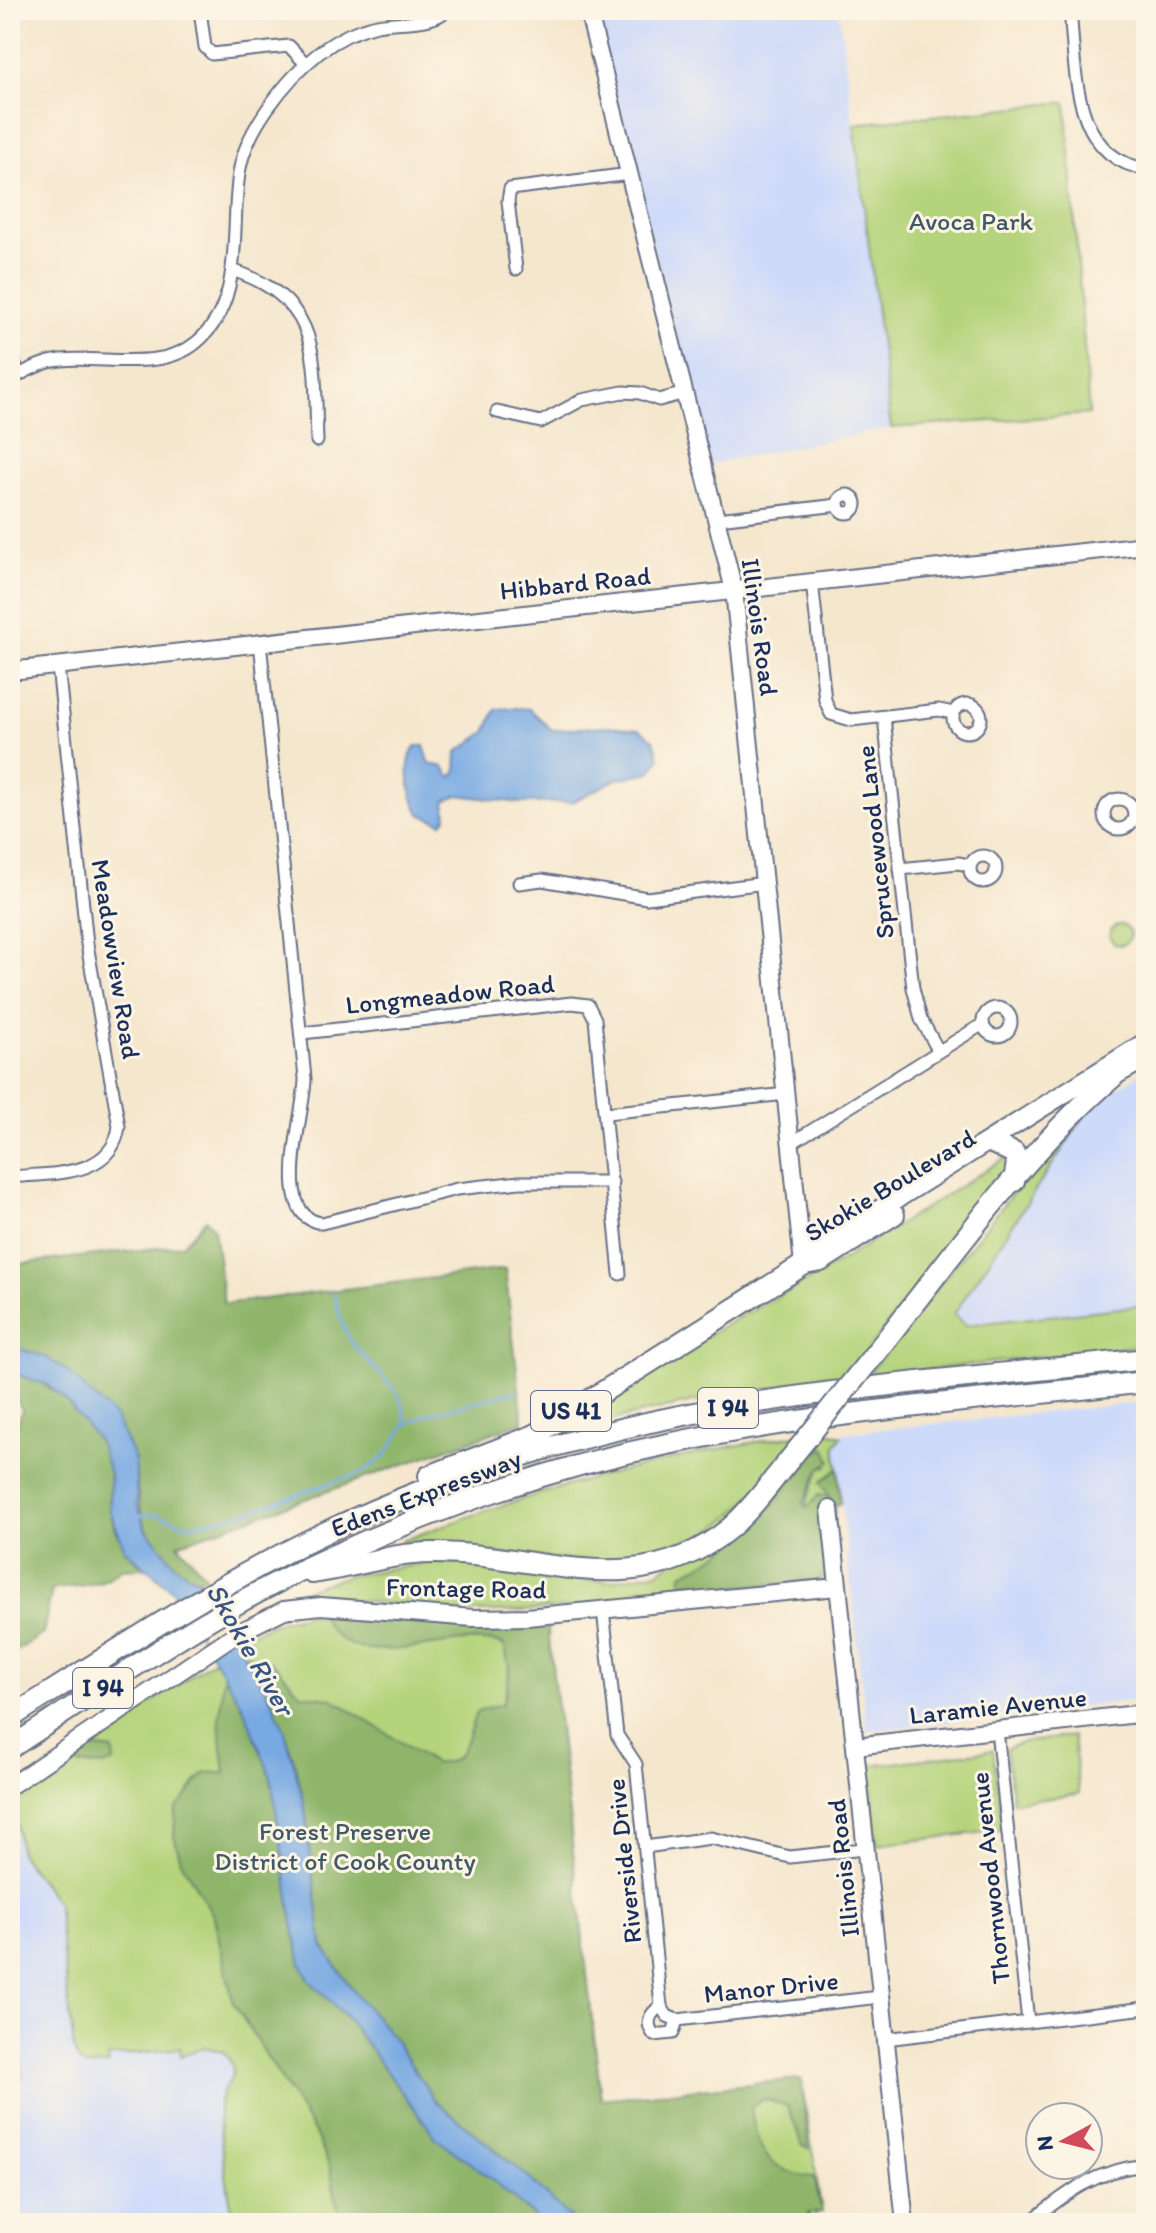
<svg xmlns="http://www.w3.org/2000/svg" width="1156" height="2233" font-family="Itim,sans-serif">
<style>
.built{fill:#cedafa}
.industrial{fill:#b9c4de}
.green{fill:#b4d37a;stroke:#68816c;stroke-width:2}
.forest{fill:#8fb56a;stroke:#557264;stroke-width:2}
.water{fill:#77a9e3;stroke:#496ca0;stroke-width:2}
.pier{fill:#f5e7ce}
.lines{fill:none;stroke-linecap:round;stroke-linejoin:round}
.stream{stroke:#77a9e3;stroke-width:3}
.street-casing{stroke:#676f85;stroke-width:15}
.secondary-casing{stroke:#676f85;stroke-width:20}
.primary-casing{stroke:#676f85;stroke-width:22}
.highway-casing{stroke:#676f85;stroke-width:24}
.street{stroke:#fff;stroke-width:11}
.secondary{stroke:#fff;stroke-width:16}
.primary{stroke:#fff;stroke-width:18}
.highway{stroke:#fff;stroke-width:20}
.highway-bridge-casing{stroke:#676f85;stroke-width:24;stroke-linecap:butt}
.highway-bridge{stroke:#fff;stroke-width:20}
.labels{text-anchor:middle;stroke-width:6;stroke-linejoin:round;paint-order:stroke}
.shield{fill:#fcf5e5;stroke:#5e6a86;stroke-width:2}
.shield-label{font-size:24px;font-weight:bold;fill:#1b2f5e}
.park-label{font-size:26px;fill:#415865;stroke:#fcf5e5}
.street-label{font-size:26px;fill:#1b2f5e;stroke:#fcf5e5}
.water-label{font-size:28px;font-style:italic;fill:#375486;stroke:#fcf5e5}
</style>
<rect width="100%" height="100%" fill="#fcf5e5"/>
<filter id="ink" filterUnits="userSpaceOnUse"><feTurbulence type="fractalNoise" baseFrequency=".0125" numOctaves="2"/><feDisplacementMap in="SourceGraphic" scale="16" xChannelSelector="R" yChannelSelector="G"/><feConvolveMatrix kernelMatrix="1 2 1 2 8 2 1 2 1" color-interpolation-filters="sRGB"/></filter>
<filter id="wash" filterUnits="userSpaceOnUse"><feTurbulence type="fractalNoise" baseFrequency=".006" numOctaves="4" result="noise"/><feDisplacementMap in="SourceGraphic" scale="32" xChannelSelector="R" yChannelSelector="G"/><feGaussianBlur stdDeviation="1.8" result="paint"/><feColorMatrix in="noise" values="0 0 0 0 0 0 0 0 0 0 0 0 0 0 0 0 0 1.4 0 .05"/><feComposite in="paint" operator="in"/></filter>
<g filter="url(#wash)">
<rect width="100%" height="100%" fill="#f5e7ce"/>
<g class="built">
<path d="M703,10H839L891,428L709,464L596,22Z"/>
<path d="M1146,1070V1305L961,1323L956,1319L955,1309L1092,1104Z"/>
<path d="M1146,1402V1699L867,1731L835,1445L845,1433Z"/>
<path d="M14,1797L13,1802L231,2041L250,2223H10V2082L25,2079L10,1960V1800Z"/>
</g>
<path class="industrial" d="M10,1960L25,2080L10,2082Z"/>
<g class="green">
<path d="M1066,102L1089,414L891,428L854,124Z"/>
<circle cx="1120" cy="935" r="10"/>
<path d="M1092,1104L954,1314L966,1325L1146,1305V1345L866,1377L1075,1115Z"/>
<path d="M1007,1157L1008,1170L846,1379L733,1393L562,1431L559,1426L730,1322L817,1276Z"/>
<path d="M829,1432L842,1436L835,1445L838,1469L821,1482L830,1497L804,1508L820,1468L828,1466L818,1452L807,1449L821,1433Z"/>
<path d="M802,1434L747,1501L715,1529L674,1552L628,1564L403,1547L402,1541C533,1490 664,1456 802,1434Z"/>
<path d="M795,1465L802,1471L783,1490L764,1519L709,1562L682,1574V1582H699L683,1588L681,1592C613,1603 543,1613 473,1612C410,1611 345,1591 282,1602L281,1598L347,1576L431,1562L469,1563L579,1580L609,1581L658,1572Z"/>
<path d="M311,1614L485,1625L547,1621L601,2099L801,2079L822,2212L815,2213L816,2223H233C229,2184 218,2142 219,2103C220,2082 247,2078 223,2052L205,2047L181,2056L180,2048L108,2057L109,2064L88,2067L79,2062L74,2049L57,1903L20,1853L14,1797L256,1631L283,1620Z"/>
<path d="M1073,1736L1079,1794L1013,1802L1006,1749L1024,1742Z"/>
<path d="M993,1750L1003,1830L877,1845L869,1766Z"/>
</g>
<g class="forest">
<path d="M206,1219L214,1229L224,1304L505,1269L523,1422L178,1544L206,1577L193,1580C143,1539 139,1523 135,1460L30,1352L10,1347V1265L182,1245Z"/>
<path d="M10,1372C53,1380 93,1419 107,1460C112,1476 108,1493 110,1510C113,1530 128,1555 143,1568L121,1569C101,1588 78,1584 52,1590L43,1634L10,1655V1449L22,1410L15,1395L10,1393Z"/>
<path d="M825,1448L831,1461L820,1468L803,1504L807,1507L819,1495L830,1497L821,1482L838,1469L841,1503L835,1506L827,1576L820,1580L681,1592L683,1588L699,1582H681L682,1574C725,1555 760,1524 784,1489C788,1482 797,1478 802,1471L795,1465L807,1449L818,1452Z"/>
<path d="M321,1614L485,1625L547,1621L601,2099L801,2079L809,2149L803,2146L788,2107L764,2099L751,2107C756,2149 768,2173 814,2177L822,2212L808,2213L809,2223H575L527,2176L436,2102L391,2035L352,1989L322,1945L304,1802L295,1763L271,1699L245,1654C281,1661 278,1671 301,1694L331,1698L434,1763C466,1767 466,1736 477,1711L502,1704C510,1683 511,1667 504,1645C453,1625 349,1685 321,1614Z"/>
<path d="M224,1674L243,1707L271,1777L292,1917L301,1964L310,1981L348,2019L437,2139L494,2181L541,2223H341L329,2165L316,2135L233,2002L214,1917L181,1861L174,1836L176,1808C188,1799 195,1779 206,1773C211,1771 218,1774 225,1773L219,1720Z"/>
<path d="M90,1747L113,1750L114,1762L103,1766L78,1765L77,1752Z"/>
</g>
<g class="water">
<path d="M516,708L530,709L552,730L608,726L640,729L654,740L660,759L650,772L617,779L572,802L521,803L458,795L445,801L447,816L442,823L420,814C410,796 402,763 416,746H424L430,764L444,767L449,775L453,776L456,772L457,752L486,732L496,709Z"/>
<path d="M10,1347L44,1356L66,1370L115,1417L135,1460L137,1505L145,1528L176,1566L199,1581L271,1699L284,1728L304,1802L322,1945L352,1989L391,2035L436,2102L527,2176L575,2223H541L494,2181L437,2139L348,2019L310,1981L301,1964L292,1917L271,1777L243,1707L173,1591L125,1550L110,1510V1475L99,1442L63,1397L47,1385L10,1372Z"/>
</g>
<path class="pier" d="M200,1582L228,1626L204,1640L176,1596Z"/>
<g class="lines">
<g class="stream">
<path d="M334,1293C338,1310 342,1326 351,1341C367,1367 408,1388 405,1423"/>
<path d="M138,1516L155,1514L188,1525L238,1515L363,1472L384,1457L405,1425L426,1415L515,1391"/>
</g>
</g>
</g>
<g filter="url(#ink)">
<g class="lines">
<defs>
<g id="street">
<path d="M200,10L205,47L212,54L289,46L306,64"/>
<path d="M1070,10C1076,68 1071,158 1146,169"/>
<path d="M516,269L508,201L510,189L630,174"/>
<path d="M232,270C324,301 314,359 317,441"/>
<path d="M10,347L18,376"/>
<path d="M10,380C22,373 35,366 49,362C95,352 158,375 197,342C247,300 229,224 240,168C244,147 256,125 268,108C295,70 330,35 377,25C398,20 430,26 447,10"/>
<path d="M497,412L541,422L582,400L623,392L640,393L659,400L685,393"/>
<circle cx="847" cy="504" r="9"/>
<path d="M718,519L838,505"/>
<path d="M812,581L825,700L831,714L851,720L939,710L953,713"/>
<path d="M260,642L305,1078C306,1109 269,1218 322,1223L457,1189L520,1182H612"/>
<circle cx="967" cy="718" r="14"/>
<path d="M884,717L913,988L921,1019L938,1050"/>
<circle cx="1119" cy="814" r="15"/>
<path d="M1134,812L1146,810"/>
<circle cx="983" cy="869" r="13"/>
<path d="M900,869L958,863L969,865"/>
<path d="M519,883L542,880L647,898L765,883"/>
<circle cx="997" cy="1022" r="14"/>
<path d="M302,1033L572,1003L588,1005L595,1019L620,1274"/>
<path d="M606,1113L787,1094"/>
<path d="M793,1142L983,1024"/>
<path d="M10,1177C50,1173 113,1178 119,1126L87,944L58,666"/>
<path d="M603,1610L617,1735L636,1764L661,2006L667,2016L677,2020L880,1997"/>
<path d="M1142,1714L1146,1752"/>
<path d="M997,1730L1028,2022"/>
<path d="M645,1847L711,1838L790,1857L864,1849"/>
<path d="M661,2006C649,2014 645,2023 654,2035L673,2033L677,2020"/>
<path d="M885,2039L1146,2008"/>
<path d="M1029,2223C1067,2192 1096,2170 1146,2165"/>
</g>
<g id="secondary">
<path d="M588,10L734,590L803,1265"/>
<path d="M10,671L1146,545"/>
<path d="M830,1509L905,2223"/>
<path d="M855,1746L1146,1713"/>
<path d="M10,1786L234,1635L284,1610L321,1606L474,1618L527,1617L837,1587"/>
</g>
<g id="primary">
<path d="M1112,1077L1146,1058"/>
<path d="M803,1265L820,1247L1146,1042"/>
<path d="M803,1265L821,1262L895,1215"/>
</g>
<g id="highway">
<path d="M990,1142L1014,1153L1017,1163L1014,1181"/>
<path d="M873,1356C949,1261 1020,1157 1113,1077"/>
<path d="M429,1476L535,1435L803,1265"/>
<path d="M312,1573C352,1568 391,1553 432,1553C537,1552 636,1606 730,1528C751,1510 768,1486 786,1464"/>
<path d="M10,1718C112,1653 214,1586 324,1533C443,1476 575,1435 705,1411C850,1385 1000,1375 1146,1359"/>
<path d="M10,1748C112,1682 212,1610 323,1560C432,1510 546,1469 663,1445C822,1411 985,1400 1146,1382"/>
</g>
</defs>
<use href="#street" class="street-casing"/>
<use href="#secondary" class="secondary-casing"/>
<use href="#primary" class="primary-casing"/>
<use href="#highway" class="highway-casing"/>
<use href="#street" class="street"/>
<use href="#secondary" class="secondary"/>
<use href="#primary" class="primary"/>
<use href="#highway" class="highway"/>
<defs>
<path id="highway-bridge" d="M786,1464L873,1356"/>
</defs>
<use href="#highway-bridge" class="highway-bridge-casing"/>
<use href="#highway-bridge" class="highway-bridge"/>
</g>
</g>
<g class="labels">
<g class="shield">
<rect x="698" y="1388" width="60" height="40" rx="6"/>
<rect x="531" y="1391" width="80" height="40" rx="6"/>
<rect x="73" y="1668" width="60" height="40" rx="6"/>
</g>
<g class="shield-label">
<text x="728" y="1416">I 94</text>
<text x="571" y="1419">US 41</text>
<text x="103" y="1696">I 94</text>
</g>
<g class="park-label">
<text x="971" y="230">Avoca Park</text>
<text x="345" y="1840">Forest Preserve<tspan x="345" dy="30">District of Cook County</tspan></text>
</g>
<g class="street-label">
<text transform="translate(575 583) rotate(-6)" y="9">Hibbard Road</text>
<text transform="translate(760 627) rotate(82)" y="9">Illinois Road</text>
<text transform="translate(875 842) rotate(-96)" y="9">Sprucewood Lane</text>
<text transform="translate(116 959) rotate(81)" y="9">Meadowview Road</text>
<text transform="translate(450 994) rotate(-6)" y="9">Longmeadow Road</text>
<text transform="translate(890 1185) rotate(-31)" y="9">Skokie Boulevard</text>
<text transform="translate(426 1493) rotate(-21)" y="9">Edens Expressway</text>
<text transform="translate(466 1588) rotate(1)" y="9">Frontage Road</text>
<text transform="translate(998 1706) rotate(-6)" y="9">Laramie Avenue</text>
<text transform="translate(624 1861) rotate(-96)" y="9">Riverside Drive</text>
<text transform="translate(843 1868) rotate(-96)" y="9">Illinois Road</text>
<text transform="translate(990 1878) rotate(-96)" y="9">Thornwood Avenue</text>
<text transform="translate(771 1987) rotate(-6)" y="9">Manor Drive</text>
</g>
<g class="water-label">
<text transform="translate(251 1649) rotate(60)" y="10">Skokie River</text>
</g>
</g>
<rect width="1156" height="2233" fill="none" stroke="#fcf5e5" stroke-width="40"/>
<g transform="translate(1064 2141) rotate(263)"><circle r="38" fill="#fcf5e5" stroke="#a2a6af" stroke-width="2"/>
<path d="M0-6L14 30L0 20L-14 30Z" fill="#d1495b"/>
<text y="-12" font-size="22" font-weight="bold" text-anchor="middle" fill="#1b2f5e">N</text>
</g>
</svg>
